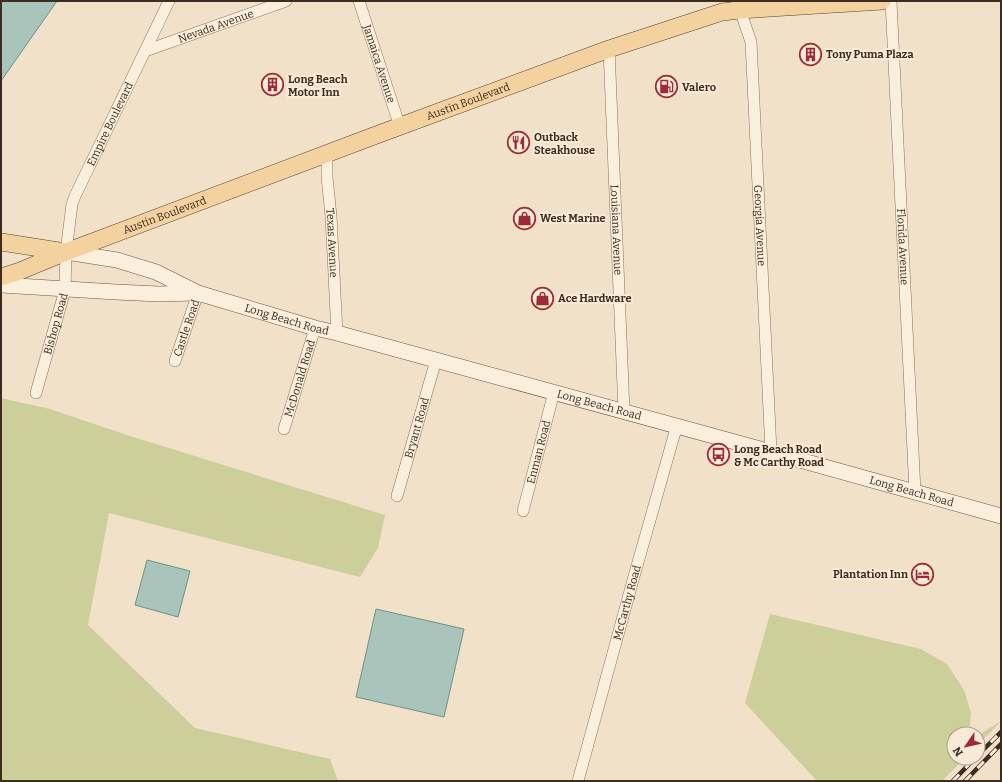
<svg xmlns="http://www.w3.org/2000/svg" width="1002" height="782" font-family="Bitter,serif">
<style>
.green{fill:#cdcf9b}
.water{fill:#a9c4ba;stroke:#6f9387}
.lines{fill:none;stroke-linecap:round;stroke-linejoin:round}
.street-casing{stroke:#8d725c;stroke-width:12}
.secondary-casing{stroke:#6f533f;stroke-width:16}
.primary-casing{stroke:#5b4030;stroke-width:18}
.street{stroke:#faeedc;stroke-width:11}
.secondary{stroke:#faeedc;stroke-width:15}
.primary{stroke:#f3d2a0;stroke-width:17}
.rail-casing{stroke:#3d2c20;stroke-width:4.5}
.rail{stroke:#f7ebd8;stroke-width:3;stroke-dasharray:9;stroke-linecap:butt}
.labels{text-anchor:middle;stroke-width:4;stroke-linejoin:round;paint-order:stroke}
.street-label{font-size:11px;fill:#3d2c20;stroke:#f7ebd8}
.poi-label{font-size:11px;font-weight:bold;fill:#3d2c20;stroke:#f7ebd8;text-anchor:start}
</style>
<rect width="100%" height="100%" fill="#f0e1c8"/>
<g class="green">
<path d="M1,398L50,409L127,435L385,515L378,548L360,577L109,513L88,625L195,728L330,759L338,781H1Z"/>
<path d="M770,614L921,649L947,664L964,690L971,713L969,734H954V758H965L942,781H817L745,703Z"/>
<path d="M1001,721L978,745V736L985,731Z"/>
</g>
<g class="water">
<path d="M1,1H57L1,81Z"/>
<path d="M147,560L190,571L178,617L135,605Z"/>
<path d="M376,609L464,629L444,717L356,697Z"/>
</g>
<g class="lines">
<defs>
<g id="street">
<path id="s1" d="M359,1L400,127"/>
<path id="s2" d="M737,1L751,42L771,451"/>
<path id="s3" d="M891,1L915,492"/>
<path id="s4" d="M609,49L624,411"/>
<path id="s5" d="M145,51L286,1"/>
<path id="s6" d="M327,154V177L331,216L337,333"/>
<path id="s7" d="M175,361L198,293"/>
<path id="s8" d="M36,393L65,290L66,252L72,204L75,196L169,1"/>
<path id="s9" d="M284,429L315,328"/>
<path id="s10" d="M397,496L436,360"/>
<path id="s11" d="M523,511L554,392"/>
<path id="s12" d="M578,781L633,580L677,425"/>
</g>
<g id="secondary">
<path id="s13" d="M66,252L117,260L156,272L198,293L315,328L337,333C558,393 780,454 1001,516"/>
<path d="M1,285L116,292L159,294L195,293"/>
</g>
<g id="primary">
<path d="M1,242L65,252"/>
<path id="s14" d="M1,277L20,271L66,252L379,134L609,49L722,12L740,10L882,1"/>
</g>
</defs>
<use href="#street" class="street-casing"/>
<use href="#secondary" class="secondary-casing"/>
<use href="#primary" class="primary-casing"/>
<use href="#street" class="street"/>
<use href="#secondary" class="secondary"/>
<use href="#primary" class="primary"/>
<defs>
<g id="rail">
<path d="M978,755L1001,732"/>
<path d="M953,781L975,758"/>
<path d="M965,781L1001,744"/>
</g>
</defs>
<use href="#rail" class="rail-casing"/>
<use href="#rail" class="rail"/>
</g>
<defs>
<symbol id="building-ring" viewBox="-11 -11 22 22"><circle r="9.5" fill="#f7ebd8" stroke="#9e2a35" stroke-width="1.5"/><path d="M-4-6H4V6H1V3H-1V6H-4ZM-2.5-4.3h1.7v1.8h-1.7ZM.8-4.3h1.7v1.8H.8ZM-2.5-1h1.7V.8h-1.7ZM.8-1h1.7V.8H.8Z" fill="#9e2a35"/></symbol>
<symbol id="fuel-ring" viewBox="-11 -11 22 22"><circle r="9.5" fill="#f7ebd8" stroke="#9e2a35" stroke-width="1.5"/><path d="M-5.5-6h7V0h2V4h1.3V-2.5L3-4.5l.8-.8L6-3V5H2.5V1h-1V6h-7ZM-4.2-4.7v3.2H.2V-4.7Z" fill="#9e2a35"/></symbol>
<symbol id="restaurant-ring" viewBox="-11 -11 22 22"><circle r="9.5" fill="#f7ebd8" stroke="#9e2a35" stroke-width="1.5"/><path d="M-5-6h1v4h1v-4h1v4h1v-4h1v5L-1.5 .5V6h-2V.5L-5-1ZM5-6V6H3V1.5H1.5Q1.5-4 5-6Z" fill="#9e2a35"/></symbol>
<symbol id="shop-ring" viewBox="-11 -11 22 22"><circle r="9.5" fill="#f7ebd8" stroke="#9e2a35" stroke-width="1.5"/><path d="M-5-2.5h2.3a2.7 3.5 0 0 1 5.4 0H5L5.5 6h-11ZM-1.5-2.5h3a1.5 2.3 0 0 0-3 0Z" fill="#9e2a35"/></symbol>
<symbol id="bus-ring" viewBox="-11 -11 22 22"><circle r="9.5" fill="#f7ebd8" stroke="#9e2a35" stroke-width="1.5"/><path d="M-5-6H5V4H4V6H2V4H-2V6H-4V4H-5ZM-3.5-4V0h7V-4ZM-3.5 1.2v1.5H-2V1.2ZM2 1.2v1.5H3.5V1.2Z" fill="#9e2a35"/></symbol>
<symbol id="hotel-ring" viewBox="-11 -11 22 22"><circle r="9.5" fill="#f7ebd8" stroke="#9e2a35" stroke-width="1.5"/><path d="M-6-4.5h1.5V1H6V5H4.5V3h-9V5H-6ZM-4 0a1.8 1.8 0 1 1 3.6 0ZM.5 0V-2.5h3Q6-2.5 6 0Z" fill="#9e2a35"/></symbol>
</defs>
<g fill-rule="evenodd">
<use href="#building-ring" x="798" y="42" width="25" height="25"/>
<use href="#building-ring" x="260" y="72" width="25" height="25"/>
<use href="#fuel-ring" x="654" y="74" width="25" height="25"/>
<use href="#restaurant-ring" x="506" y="130" width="25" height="25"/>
<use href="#shop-ring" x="512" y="206" width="25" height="25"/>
<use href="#shop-ring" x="530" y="286" width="25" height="25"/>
<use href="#bus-ring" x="706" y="442" width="25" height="25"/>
<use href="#hotel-ring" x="910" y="562" width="25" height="25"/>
</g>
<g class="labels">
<g class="street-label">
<text dy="4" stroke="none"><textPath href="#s5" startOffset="75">Nevada Avenue</textPath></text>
<text dy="4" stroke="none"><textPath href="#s1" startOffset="66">Jamaica Avenue</textPath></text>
<text dy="4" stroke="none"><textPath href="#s14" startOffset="499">Austin Boulevard</textPath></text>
<text dy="4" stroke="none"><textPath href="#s8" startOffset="282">Empire Boulevard</textPath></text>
<text dy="4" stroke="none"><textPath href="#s14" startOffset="175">Austin Boulevard</textPath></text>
<text dy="4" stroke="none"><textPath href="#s2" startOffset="227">Georgia Avenue</textPath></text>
<text dy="4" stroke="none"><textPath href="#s4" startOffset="181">Louisiana Avenue</textPath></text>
<text dy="4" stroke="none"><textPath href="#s6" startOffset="89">Texas Avenue</textPath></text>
<text dy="4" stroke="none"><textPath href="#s3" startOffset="246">Florida Avenue</textPath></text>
<text dy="4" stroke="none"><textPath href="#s13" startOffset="232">Long Beach Road</textPath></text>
<text dy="4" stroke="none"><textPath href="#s8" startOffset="72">Bishop Road</textPath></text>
<text dy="4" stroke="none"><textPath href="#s7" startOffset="35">Castle Road</textPath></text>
<text dy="4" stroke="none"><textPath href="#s9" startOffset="53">McDonald Road</textPath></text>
<text dy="4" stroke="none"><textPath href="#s13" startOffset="556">Long Beach Road</textPath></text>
<text dy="4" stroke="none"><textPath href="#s10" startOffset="71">Bryant Road</textPath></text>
<text dy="4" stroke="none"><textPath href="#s11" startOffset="61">Enman Road</textPath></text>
<text dy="4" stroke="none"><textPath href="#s13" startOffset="880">Long Beach Road</textPath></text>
<text dy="4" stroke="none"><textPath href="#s12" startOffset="185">McCarthy Road</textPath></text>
</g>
<g class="poi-label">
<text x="826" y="58">Tony Puma Plaza</text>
<text x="288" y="83">Long Beach<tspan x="288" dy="13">Motor Inn</tspan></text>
<text x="682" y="91">Valero</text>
<text x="534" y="141">Outback<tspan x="534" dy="13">Steakhouse</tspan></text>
<text x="540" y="222">West Marine</text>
<text x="558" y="302">Ace Hardware</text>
<text x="734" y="453">Long Beach Road<tspan x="734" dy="13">&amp; Mc Carthy Road</tspan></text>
<text x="908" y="578" text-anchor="end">Plantation Inn</text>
</g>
</g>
<rect width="1002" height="782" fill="none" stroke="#3d2c20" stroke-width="4"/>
<g transform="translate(966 746) rotate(236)"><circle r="19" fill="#f7ebd8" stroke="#ad9f8e"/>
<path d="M0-3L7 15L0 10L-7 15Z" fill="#9e2a35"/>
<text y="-6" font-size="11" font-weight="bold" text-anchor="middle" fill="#3d2c20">N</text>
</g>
</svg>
